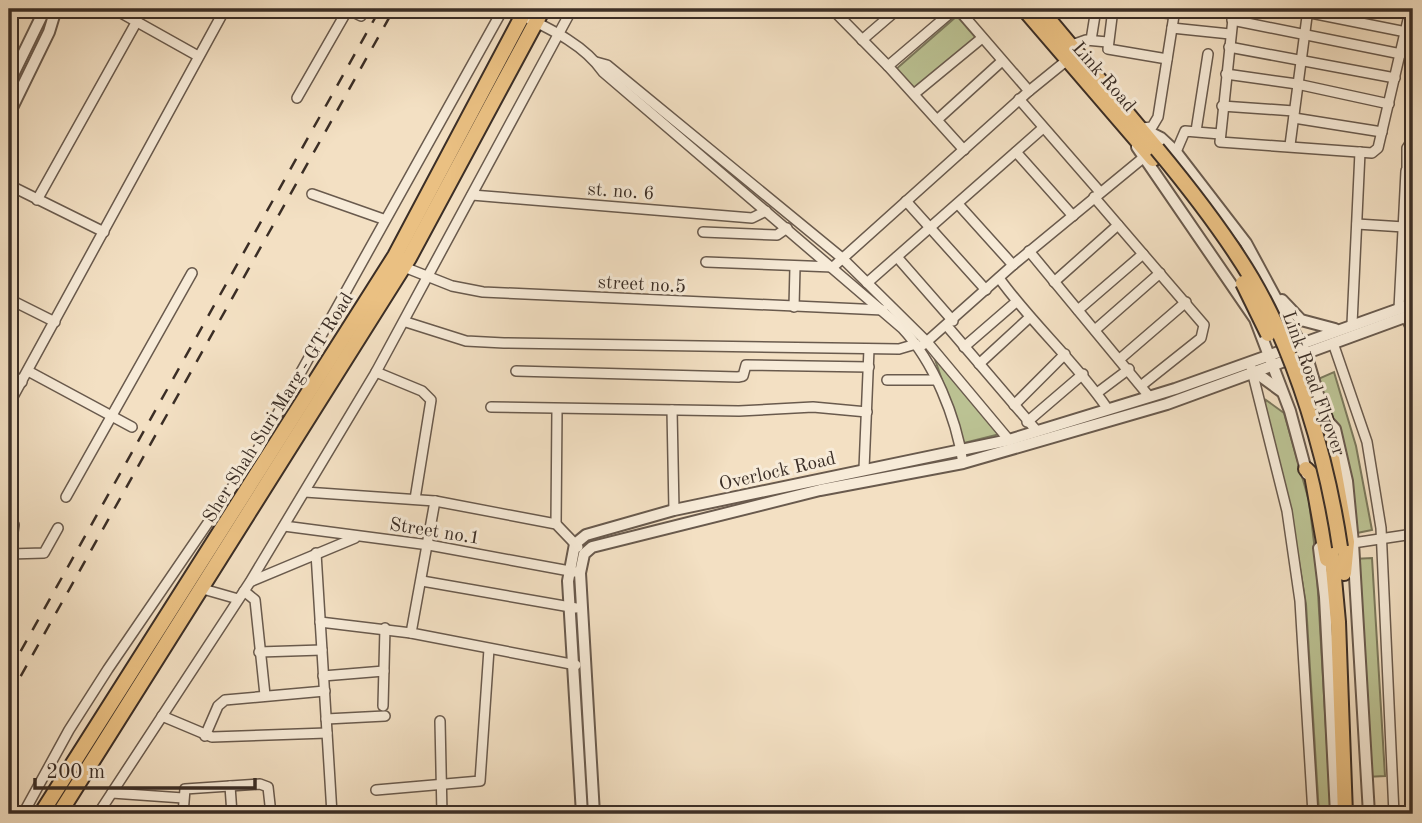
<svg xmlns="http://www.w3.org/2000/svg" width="1422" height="823" font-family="'Old Standard TT',serif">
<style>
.green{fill:#bbc293;stroke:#7b785c;stroke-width:2}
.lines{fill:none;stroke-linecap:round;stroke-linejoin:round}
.minor-casing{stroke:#695a4d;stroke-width:12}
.tertiary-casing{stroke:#695a4d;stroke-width:14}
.primary-casing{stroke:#3b2e26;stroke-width:18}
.minor{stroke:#f7ebd8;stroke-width:9}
.tertiary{stroke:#f7ebd8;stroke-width:10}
.primary{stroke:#eac082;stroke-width:14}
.rail{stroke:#3b2e26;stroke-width:2.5;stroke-dasharray:12 12;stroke-linecap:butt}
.primary-bridge-casing{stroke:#3b2e26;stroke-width:18;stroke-linecap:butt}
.primary-bridge{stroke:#eac082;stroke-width:14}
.labels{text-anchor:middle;stroke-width:6;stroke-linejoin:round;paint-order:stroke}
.street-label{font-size:19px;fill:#3b2e26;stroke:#f7ebd8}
</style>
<rect width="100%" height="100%" fill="#f3e0c3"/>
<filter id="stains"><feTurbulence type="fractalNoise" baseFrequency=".00286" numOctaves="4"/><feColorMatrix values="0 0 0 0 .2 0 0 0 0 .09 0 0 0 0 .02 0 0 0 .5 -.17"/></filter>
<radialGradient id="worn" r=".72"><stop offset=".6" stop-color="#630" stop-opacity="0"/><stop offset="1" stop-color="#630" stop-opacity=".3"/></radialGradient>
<g class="green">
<path d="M957,16L976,38L918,95L895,70Z"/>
<path d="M933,354L1000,434L964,443Z"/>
<path d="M1334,372L1356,446L1372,530L1352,534L1318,379Z"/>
<path d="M1266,400L1284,413L1309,501L1316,559L1331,814H1319L1306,604L1290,508L1263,411Z"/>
<path d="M1372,558L1385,776L1366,777L1353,559Z"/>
</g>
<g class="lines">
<defs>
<g id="minor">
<path d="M114,9L198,56"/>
<path d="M347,9L361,16"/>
<path d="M509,9C541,25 582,41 603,72L902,328C934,362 956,417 963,463"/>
<path d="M839,9L835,12L888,66L964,150"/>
<path d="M958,9L1029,91"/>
<path d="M1113,9L1108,49L1167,59"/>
<path d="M1126,9L1174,14"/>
<path d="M1234,9L1220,142L1372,153L1378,148L1410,11"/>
<path d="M1291,9L1406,32"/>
<path d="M1232,20L1401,54"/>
<path d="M1172,28L1230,34"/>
<path d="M862,40L898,9"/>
<path d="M1091,40L1096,9"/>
<path d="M1072,45L1086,40L1107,42"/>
<path d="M1229,47L1395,78"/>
<path d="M596,62L607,65L842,258L927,342L1009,440"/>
<path d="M888,66L955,9"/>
<path d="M1226,74L1297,84L1389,104"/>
<path d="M914,94L982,38"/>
<path d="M297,98L348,9"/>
<path d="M1019,99L1100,192"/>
<path d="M1222,106L1294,111"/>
<path d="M1294,118L1382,132"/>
<path d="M937,120L1002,61"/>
<path d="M1142,128L1152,127L1158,117L1175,9"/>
<path d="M1196,131L1208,54"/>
<path d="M1290,145L1308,9"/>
<path d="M1016,152L1073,216"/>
<path d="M1176,152L1185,131L1220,134"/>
<path d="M1407,169V148L1413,139"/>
<path d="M9,185L104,232"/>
<path d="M312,194L383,219"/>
<path d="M472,195L752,218L766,211"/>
<path d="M1094,197L1204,325L1201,338L1142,385"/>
<path d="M37,200L137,21"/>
<path d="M906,201L986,290"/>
<path d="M958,204L1013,265"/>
<path d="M1357,224L1404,227"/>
<path d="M703,232L777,235L787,228"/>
<path d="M1029,251L1148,395"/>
<path d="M897,257L953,321"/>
<path d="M706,262L833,267L1029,91L1066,61"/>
<path d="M404,267L452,286L483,292L883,310"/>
<path d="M999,278C1032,324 1075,361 1107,408"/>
<path d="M1054,282L1118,225"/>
<path d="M867,283L1043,128"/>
<path d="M9,299L55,322"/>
<path d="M794,307L795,267"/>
<path d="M1399,309L1406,171L1413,167"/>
<path d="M1078,310L1143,254"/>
<path d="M1406,317L1413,334"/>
<path d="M406,322L466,341L504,343L899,349L916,344"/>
<path d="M1352,324L1360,152"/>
<path d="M947,326L1036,430"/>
<path d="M1095,330L1160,273"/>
<path d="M1333,343L1367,442L1381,528L1394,814"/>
<path d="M923,345L1013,265L1143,158"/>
<path d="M964,347L1016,302"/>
<path d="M1121,358L1186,302"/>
<path d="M979,364L1030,317"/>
<path d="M1251,367L1287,511L1300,601L1313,814"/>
<path d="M28,371L132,427"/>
<path d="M516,371L738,377L743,376L746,365L869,367"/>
<path d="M376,372L422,391L431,400L415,499"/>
<path d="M9,373L22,382"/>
<path d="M887,380H935"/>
<path d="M1097,393L1129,369"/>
<path d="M9,404L225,9"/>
<path d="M1014,405L1065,354"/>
<path d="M491,407L739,411L813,407L867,412"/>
<path d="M672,410L674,510"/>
<path d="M1027,422L1083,374"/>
<path d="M864,469L869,349"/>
<path d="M305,492L435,501L556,524L578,547"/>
<path d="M66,497L192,273"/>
<path d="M435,501L411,633L576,665"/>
<path d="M9,522L14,525L10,553"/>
<path d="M556,524L557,410"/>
<path d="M284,526L429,545L575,572"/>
<path d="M1353,543L1413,534"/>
<path d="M316,553L332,814"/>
<path d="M9,554L44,553L58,528"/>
<path d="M252,581L355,538"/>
<path d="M422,581L576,608"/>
<path d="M203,589L238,599"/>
<path d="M244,591L255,600L265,695"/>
<path d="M320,622L411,633"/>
<path d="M9,652H12"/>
<path d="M259,652L322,650"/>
<path d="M323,676L384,671"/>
<path d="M383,706L385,628"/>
<path d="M162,716L212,737L327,733"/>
<path d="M326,719L385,716"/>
<path d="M440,721L442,814"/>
<path d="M205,736L218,706L225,700L325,691"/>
<path d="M230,786L232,814"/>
<path d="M376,790L480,781L489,649"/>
<path d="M112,793L183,798"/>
<path d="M524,813L525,814"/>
<path d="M23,814L69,730L108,669L257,451L503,9"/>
<path d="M98,814L250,582L376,372L572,9"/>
<path d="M183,814L185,789L260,784L268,787L271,814"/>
</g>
<g id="tertiary">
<path d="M9,83L45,9"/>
<path d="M9,114L49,32L56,9"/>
<path d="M1141,128L1161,138L1176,152L1246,243L1306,354L1325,418L1335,429L1347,481L1353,543L1369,814"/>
<path d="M1137,147L1255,319L1290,411L1307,474"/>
<path d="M1282,300L1301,320L1335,329"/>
<path d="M1255,372L1281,391"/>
<path d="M1319,548L1325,597L1336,814"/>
<path d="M582,814L568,581L575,544L586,535L674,510L1009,440L1175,389L1413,304"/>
<path d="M594,814L580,573L584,554L592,547L820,490L963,463L1167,404L1413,314"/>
</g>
<g id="primary">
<path d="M1024,9L1153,159"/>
<path d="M1040,9L1157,149"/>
<path d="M1325,418L1347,542L1344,573"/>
<path d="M1306,469L1312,475L1327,559"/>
<path d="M1331,546L1338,622L1345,814"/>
<path d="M41,814L395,256L526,9"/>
<path d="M59,814L409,258L543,9"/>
</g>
</defs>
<use href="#minor" class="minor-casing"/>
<use href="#tertiary" class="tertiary-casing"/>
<use href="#primary" class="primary-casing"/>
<use href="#minor" class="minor"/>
<use href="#tertiary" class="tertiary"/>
<use href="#primary" class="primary"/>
<g class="rail">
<path d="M9,672L380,9"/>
<path d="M9,697L394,9"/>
</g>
<defs>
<g id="primary-bridge">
<path d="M1157,149C1191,190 1224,232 1252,279C1297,356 1327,459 1340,547"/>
<path d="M1243,283L1268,334"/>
</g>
</defs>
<use href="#primary-bridge" class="primary-bridge-casing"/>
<use href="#primary-bridge" class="primary-bridge"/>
</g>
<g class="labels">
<g class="street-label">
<text transform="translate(1105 76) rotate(49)" y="7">Link Road</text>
<text transform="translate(621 190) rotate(4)" y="7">st. no. 6</text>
<text transform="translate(642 283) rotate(3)" y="7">street no.5</text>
<text transform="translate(1315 383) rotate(70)" y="7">Link Road Flyover</text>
<text transform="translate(277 407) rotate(-58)" y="7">Sher Shah Suri Marg - GT Road</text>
<text transform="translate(777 470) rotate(-13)" y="7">Overlock Road</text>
<text transform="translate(435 530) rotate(9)" y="7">Street no.1</text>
</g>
</g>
<rect width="1422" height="823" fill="none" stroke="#f3e0c3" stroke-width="35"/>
<rect x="10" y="10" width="1401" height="802" fill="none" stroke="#3b2e26" stroke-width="3.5"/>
<rect x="18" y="18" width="1387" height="788" fill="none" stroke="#3b2e26" stroke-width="2"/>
<path d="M35 778v10h220v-10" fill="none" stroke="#3b2e26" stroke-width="3.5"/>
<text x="46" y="778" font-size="21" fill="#3b2e26" stroke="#f7ebd8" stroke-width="5" paint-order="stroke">200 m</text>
<rect width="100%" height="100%" filter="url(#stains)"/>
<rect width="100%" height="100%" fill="url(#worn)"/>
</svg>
